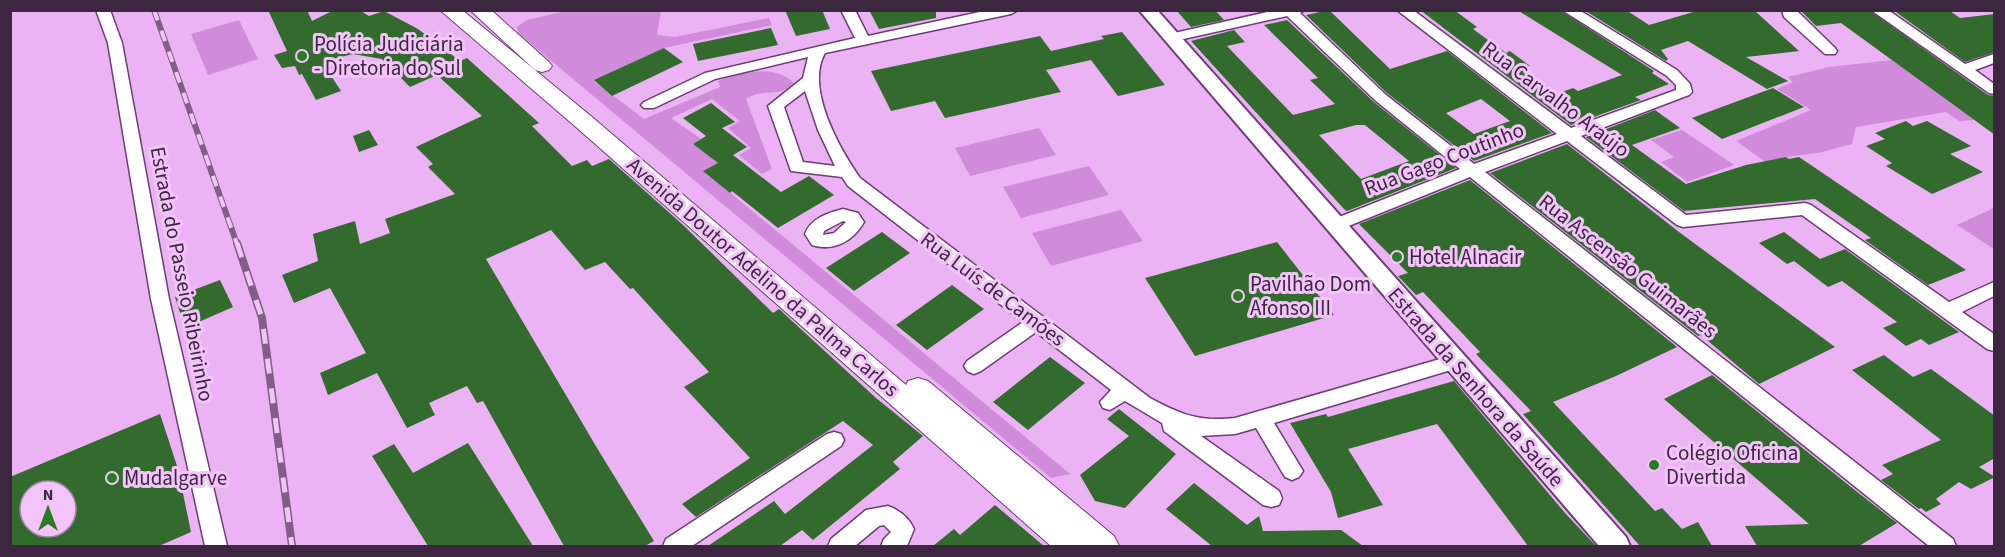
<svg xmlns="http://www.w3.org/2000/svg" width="2005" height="557" font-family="'Source Sans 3',sans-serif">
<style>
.green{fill:#d08bdb}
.building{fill:#336a2e;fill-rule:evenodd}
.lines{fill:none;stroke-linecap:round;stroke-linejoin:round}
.minor-casing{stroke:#6e3c76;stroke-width:3}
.tertiary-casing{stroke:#6e3c76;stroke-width:4}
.secondary-casing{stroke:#6e3c76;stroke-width:2}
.minor{fill:#fff;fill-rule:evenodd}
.tertiary{fill:#fff;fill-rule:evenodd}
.secondary{fill:#fff;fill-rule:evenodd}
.rail-far1-casing{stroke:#815e86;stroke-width:6}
.rail-casing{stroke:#815e86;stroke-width:8}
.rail-far1{stroke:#f2c4f9;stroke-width:4;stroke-dasharray:11;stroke-linecap:butt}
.rail{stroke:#f2c4f9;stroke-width:5;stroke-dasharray:15;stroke-linecap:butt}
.poi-dot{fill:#2b7b25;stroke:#f2c4f9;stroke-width:2}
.labels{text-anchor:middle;stroke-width:6;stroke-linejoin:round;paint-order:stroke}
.poi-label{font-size:21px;fill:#3d2740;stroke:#f2c4f9;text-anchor:start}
.street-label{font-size:21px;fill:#3d2740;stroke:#f2c4f9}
</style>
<rect width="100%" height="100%" fill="#ebb3f4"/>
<g class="green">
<path d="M566,11H661L657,35L675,37L769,18L772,25L664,48L594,81L644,119L720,87L718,81C741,73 773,63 794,83C779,99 763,87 746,99L772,169L762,174L739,155L751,148L728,128L740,121L712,99L671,118L701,139L693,144L718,163L704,171L1070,474L1051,478L518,33L517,27L527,20Z"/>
<path d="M239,20L258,59L208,75L191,34Z"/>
<path d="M1892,60L1974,120L1959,121L1946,112L1856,127L1852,144L1818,153L1786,157L1767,163L1736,141L1811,110L1777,89L1793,82L1788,77L1829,67Z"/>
<path d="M1039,128L1056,155L970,176L955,148Z"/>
<path d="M1682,130L1734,165L1687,182L1661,162L1674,157L1651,140Z"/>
<path d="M1089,166L1109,195L1021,218L1003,187Z"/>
<path d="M1994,208V249L1957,225Z"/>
<path d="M1121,210L1143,241L1051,266L1032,233Z"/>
</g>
<g class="building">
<path d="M268,10H307L312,21L334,10H359L369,16L384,11L418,29L460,61L467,58L539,123L532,126L572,166L587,160L592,166L609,159L682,224L773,313L779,309L876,398L923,436L893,462L900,469L813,540L802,530L780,546H708L774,501L785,514L873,445L843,421L696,517L682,504L750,458L684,387L709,372L633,288L630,289L605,262L585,270L551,230L486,259L597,448L654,541L645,546H564L483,401L477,403L467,386L429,403L435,415L407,428L377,373L328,395L320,373L366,353L330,288L294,303L282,275L318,261L313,234L355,221L360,244L390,233L385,219L455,194L428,167L433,164L416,147L482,116L437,75L410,87L382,59L353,54L329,60L334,72L330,74L341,91L316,100L302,74L299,75L295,66L282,68L274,55L287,51Z"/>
<path d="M785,10H822L830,29L796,36Z"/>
<path d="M869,10H936V18L879,29Z"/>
<path d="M1176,10H1215L1224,20L1191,27Z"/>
<path d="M1329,10L1390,69L1447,51L1552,133L1474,161L1387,93L1306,15ZM1481,99L1510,121L1474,134L1446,113Z"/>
<path d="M1420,10H1454L1477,27L1473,29L1506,53L1510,51L1530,66L1522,68L1557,94L1573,88L1578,91L1622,75L1517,10H1560L1654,71L1652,73L1669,84L1635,97L1641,100L1571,125Z"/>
<path d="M1584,10H1626L1649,25L1700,10L1755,11L1799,51L1746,57L1788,81L1767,89L1688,41L1661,50L1668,59L1666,61Z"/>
<path d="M1800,10H1869L1988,95L1995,96V135L1841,23L1816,26Z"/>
<path d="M1893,10H1944L1950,11L1960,18L1995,14V52L1965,62Z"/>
<path d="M1287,20L1375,103L1456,168L1347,211L1344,209L1191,41L1234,30L1245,42L1227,46L1293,115L1335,104L1310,80L1318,78L1264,25ZM1356,125H1365L1409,161L1361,179L1319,135Z"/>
<path d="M771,28L778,45L698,61L693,44Z"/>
<path d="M1122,32L1165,85L1118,96L1091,60L1046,70L1061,92L945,118L935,101L891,111L871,71L1040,36L1051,51L1104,39L1101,36Z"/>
<path d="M664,48L683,62L612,96L594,80Z"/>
<path d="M1773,88L1804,107L1722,139L1692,118Z"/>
<path d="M711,103L735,122L722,128L747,147L733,155L781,192L809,176L834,195L778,228L732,191L730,193L703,171L718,163L693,144L706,136L683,118Z"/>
<path d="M1655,110L1680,128L1632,145L1686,184L1746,165L1786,157L1789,159L1799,157L1966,270L1928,285L1865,240L1871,238L1815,199L1684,211L1586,137Z"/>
<path d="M1906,121L1913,126L1927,121L1971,146L1950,154L1983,172L1932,194L1886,166L1892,163L1866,146L1885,139L1875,133Z"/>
<path d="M369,130L378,145L359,152L353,136Z"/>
<path d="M1567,144L1679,232L1835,347L1759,384L1701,335L1698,336L1490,173Z"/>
<path d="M1470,180L1677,347L1616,376L1553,402L1655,511L1662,508L1682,529L1698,522L1712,546H1640L1523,414L1531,411L1476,354L1480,352L1423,292L1416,295L1398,276L1408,273L1359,224Z"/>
<path d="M882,232L910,253L854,291L826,268Z"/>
<path d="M1784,232L1820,259L1845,249L1959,332L1929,345L1921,339L1906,346L1883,328L1897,322L1842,281L1828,287L1794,261L1787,264L1759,243Z"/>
<path d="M1277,242L1334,315L1195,356L1145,278Z"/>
<path d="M220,280L233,307L185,328L175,297Z"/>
<path d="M952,285L984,309L927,350L896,325Z"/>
<path d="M1884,355L1913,377L1931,369L1995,416V458L1979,467L1995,477L1971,489L1959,482L1936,499L1941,504L1926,512L1921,508L1919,509L1881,480L1893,474L1882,465L1941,440L1852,370Z"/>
<path d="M1050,357L1085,383L1028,430L993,402Z"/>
<path d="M1712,375L1856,491L1897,523L1859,546H1757L1745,526L1809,524L1664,399Z"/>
<path d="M1454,381L1565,513L1596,546H1528L1437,424L1348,449L1383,505L1338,518L1331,492L1290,423L1326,414L1328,417Z"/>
<path d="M1119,409L1176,454L1125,508L1095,501L1080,475L1129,436L1107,419Z"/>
<path d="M160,414L178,469L191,532L159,546H10V477ZM30,491H66V527H30Z"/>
<path d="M468,443L487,473L533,546H428L372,456L394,444L413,473Z"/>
<path d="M1194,483L1247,525L1259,516L1263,531L1341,530L1363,546H1212L1166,509Z"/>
<path d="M995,505L1044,546H933L954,529L960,535Z"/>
</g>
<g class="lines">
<defs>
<g id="minor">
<path d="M96,10H110L122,43L169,299L227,546H205L151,299L108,43Z"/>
<path d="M841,10H855L868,36L989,10H1018L1011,14L825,53C805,88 839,148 860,178L1150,398C1182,415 1199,422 1235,418L1454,355L1461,357L1464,362L1461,367L1274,423L1303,471L1299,477L1292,480L1285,477L1256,428L1235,434L1201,436L1279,491L1282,498L1279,505L1271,507L1263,505L1164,431L1162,423L1125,401L1110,410L1103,408L1100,402L1111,390L1036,332L981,371L974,374L967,371L964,366L967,361L1023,322L848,186L842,177L791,171L768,106L803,78L808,57L715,79L654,108H644L641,105L644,102L705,73L855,38ZM805,91L818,130L835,166L803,162L784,107Z"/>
<path d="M1276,10H1304L1300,13L1386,95L1474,164L1557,134L1397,10H1413L1571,128L1676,90V85L1667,76L1562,10H1579L1677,70L1690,84L1692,92L1689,95L1581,136L1686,215L1805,203L1811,205L1949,302L1994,282V296L1962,312L1994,334V351L1987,349L1802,215L1683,227L1677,225L1567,141L1485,172L1953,539L1956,546H1929L1470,177L1341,229H1329L1326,225L1329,221L1460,169L1376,101L1287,16L1170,42L1163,38L1170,34Z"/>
<path d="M1782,10H1796L1835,48L1837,51L1835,54H1825L1784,17Z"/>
<path d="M1871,10H1888L1965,64L1994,54V63L1975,70L1994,84V94L1989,93Z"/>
<path d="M843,209L858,213L864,222C853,241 834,252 812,245L805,234C811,218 828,213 843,209ZM843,221L846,222L834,233L823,235L824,231Z"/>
<path d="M834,432L841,434L844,440L841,446L692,546H663L666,539L827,434Z"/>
<path d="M888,506C899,510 909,518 914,529L907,546H881L884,539L891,532L884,525L879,526L855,546H828L831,539L866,510Z"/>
</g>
<path id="tertiary" d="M1139,10H1157L1626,537L1630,546H1599Z"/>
<g id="secondary">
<path d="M440,10H462L592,117L906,385L908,381L918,378L928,381L1114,536L1119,546H1051L576,127Z"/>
<path d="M470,10H491L549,62L552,66L549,70L542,72L535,70Z"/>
</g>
</defs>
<use href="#minor" class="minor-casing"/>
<use href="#tertiary" class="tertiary-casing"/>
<use href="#secondary" class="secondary-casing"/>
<use href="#minor" class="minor"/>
<use href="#tertiary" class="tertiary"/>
<use href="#secondary" class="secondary"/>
<defs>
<path id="rail-far1" d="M154,10L237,244"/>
<path id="rail" d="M237,243L262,318L292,546"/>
</defs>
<use href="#rail-far1" class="rail-far1-casing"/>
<use href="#rail" class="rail-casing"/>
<use href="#rail-far1" class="rail-far1"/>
<use href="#rail" class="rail"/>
</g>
<g class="poi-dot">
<circle cx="302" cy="56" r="6"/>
<circle cx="1397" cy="257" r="6"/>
<circle cx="1238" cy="296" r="6"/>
<circle cx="1654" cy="465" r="6"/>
<circle cx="112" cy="478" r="6"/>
</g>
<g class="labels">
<g class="poi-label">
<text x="314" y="51">Polícia Judiciária<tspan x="314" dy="24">- Diretoria do Sul</tspan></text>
<text x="1409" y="264">Hotel Alnacir</text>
<text x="1250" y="291">Pavilhão Dom<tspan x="1250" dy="24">Afonso III</tspan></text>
<text x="1666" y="460">Colégio Oficina<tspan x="1666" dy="24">Divertida</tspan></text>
<text x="124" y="485">Mudalgarve</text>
</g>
<g class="street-label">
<text transform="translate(1556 99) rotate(37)" y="7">Rua Carvalho Araújo</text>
<text transform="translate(1444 159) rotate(-21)" y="7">Rua Gago Coutinho</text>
<text transform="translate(1628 266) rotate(38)" y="7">Rua Ascensão Guimarães</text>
<text transform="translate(182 274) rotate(79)" y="7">Estrada do Passeio Ribeirinho</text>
<text transform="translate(763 277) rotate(41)" y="7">Avenida Doutor Adelino da Palma Carlos</text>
<text transform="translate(993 289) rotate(37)" y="7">Rua Luís de Camões</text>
<text transform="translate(1476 387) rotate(49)" y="7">Estrada da Senhora da Saúde</text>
</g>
</g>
<rect width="2005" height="557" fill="none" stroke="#3d2740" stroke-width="24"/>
<g transform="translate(48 509)"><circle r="28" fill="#f2c4f9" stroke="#aa85af" stroke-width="1.5"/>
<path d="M0-4.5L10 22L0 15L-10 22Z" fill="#2b7b25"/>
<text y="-9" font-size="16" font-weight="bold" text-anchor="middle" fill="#3d2740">N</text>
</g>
</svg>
